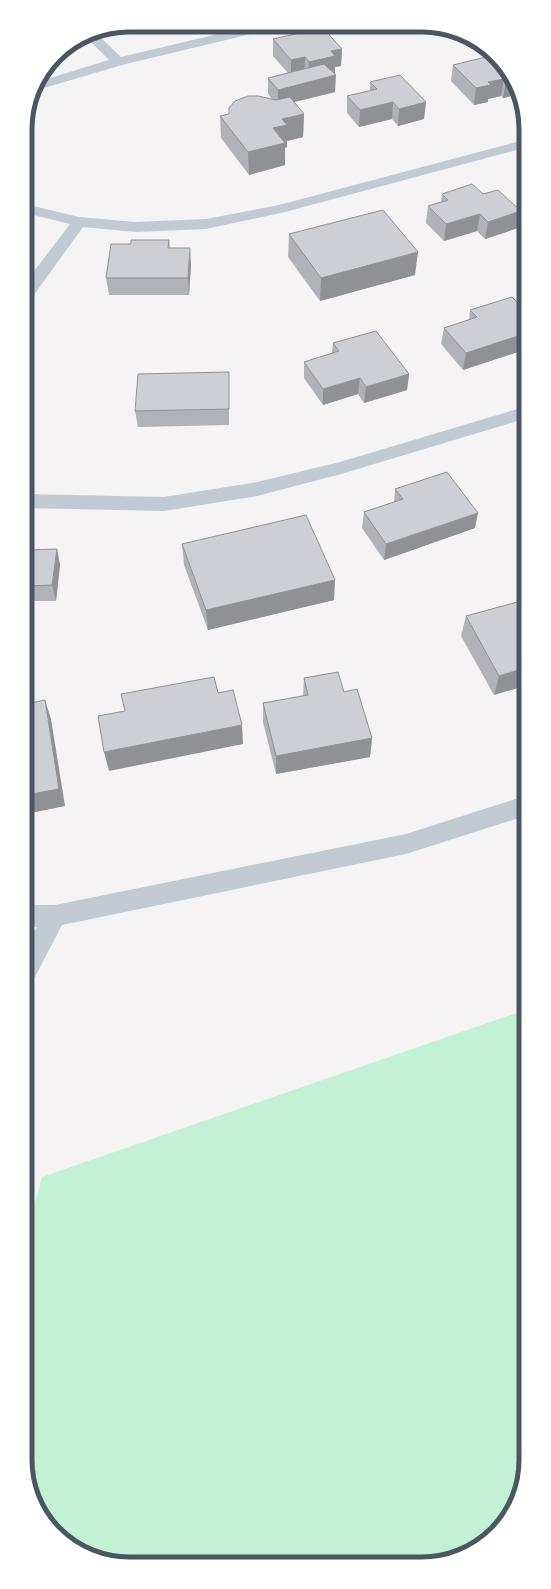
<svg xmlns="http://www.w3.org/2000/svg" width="551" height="1589" font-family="Poppins,sans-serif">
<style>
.green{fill:#c3f1d5}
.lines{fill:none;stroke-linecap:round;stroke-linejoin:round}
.street{fill:#c1cad2;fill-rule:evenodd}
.wall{fill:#b0b2b7}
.shaded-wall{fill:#909195}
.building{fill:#cdcfd5;stroke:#909195}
.rim{fill:none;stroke:#4a5661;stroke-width:5}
</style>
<rect width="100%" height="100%" fill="#f5f3f3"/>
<path class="green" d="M525,1010L526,1466L518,1499L500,1528L474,1550L442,1562H109L56,1534L27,1480V1233L42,1177Z"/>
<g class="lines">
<g class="street">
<path d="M252,26H273L272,29L122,65L34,91L37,82L109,60L85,36L95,32L121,57Z"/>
<path d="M524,140V148L285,212L206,229L136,232L83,227L31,299L25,300V283L70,224L25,213V204L79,217L136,222L206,219L279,205Z"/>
<path d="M524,407V419L341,474L257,496L164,511L26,508V494L164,497L257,482L340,462Z"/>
<path d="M525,796V816L406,854L62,925L35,977L26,980V945L37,927H26V905H55L406,834Z"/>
</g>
</g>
<g class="wall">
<path d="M434,27H442L476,45L440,36Z"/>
<path d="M273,39L342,49L341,66L335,67V73H334L335,92L294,102L304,114L303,137L287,141V147L285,148V165L249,175L221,138L220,116L229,114L272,99L268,94V78L288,73L273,56Z"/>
<path d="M495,55L516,95L503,98L501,96L488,99V102L474,105L451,81L453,65Z"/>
<path d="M370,82L424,119L398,126L392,119L359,127L347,113V96L370,91Z"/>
<path d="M442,194L518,228L485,239L477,231L444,241L426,223L428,206L441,202Z"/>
<path d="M289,234L415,275L320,301L288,257Z"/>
<path d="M169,240L170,248L191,265L189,295H109L106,278L131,244Z"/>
<path d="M470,310H524V350L463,370L441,344L444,328L469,320Z"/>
<path d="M333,343L409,374L407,390L364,403L358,394L323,405L304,378V362L332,353Z"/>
<path d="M229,389V425L138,427L135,411Z"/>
<path d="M395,489L475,528L384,560L362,528L364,512L394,502Z"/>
<path d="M182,544L334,600L208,630L184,565Z"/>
<path d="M57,549L60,565L56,601H26V550Z"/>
<path d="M525,600L494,695L461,636L466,616Z"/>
<path d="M304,678L344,692L372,738L370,757L276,774L263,722V703L303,696Z"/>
</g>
<g class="shaded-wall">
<path d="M342,49L341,66L335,67V73L308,79L309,62L331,51Z"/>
<path d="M305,57L304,74L291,77V60Z"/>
<path d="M336,75L335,92L278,106V90Z"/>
<path d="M504,79L501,96L488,99V102L474,105L476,88L488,82Z"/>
<path d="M509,80L516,95L503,98L506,81Z"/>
<path d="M393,102L392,119L359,127L360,110Z"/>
<path d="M426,102L424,119L398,126L399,109Z"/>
<path d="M304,114L303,137L287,141V147L285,148V165L249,175L248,152L282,119Z"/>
<path d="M521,211L518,228L485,239L488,222Z"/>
<path d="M480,214L477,231L444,241L446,224Z"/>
<path d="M190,248L191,265L189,295L188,278Z"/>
<path d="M418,252L415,275L320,301L321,278Z"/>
<path d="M524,334V350L463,370L466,353Z"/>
<path d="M409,374L407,390L364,403L366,387Z"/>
<path d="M360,378L358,394L323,405V389Z"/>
<path d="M478,513L475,528L384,560L386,544Z"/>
<path d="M57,549L60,565L56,601L52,585Z"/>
<path d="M335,580L334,600L208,630L206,610Z"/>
<path d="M525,668V686L494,695L499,676Z"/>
<path d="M45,700L51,719L65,806L26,814V795Z"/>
<path d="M242,725L243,744L109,771L104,752Z"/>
<path d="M372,738L370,757L276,774V756Z"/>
</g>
<g class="building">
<path d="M323,28L342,49L331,51L335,56L309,62L305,57L291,60L273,39Z"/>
<path d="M494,55H495L509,80L506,81L504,79L488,82L491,85L476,88L453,65Z"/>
<path d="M324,64L336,75L278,90L268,78Z"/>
<path d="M400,75L426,102L399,109L393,102L360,110L347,96L377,89L370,82Z"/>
<path d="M248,96H258L276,100L290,97L304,114L282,119L287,125L273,128L285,143L248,152L220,116L229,114V108L235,101Z"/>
<path d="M472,184L483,194L498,190L521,211L488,222L480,214L446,224L428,206L448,200L442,194Z"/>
<path d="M383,210L418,252L321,278L289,234Z"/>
<path d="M131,240H169L168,248H190L188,278H106L111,244H131Z"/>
<path d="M512,297L524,310V334L466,353L444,328L477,317L470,310Z"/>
<path d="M376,331L409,374L366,387L360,378L323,389L304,362L339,351L333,343Z"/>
<path d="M229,372V409L135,411L138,374Z"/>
<path d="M447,472L478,513L386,544L364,512L403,499L395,489Z"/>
<path d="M306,515L335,580L206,610L182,544Z"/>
<path d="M57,549L52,585L26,586V550Z"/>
<path d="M525,600V668L499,676L466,616Z"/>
<path d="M338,672L344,692L357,689L372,738L276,756L263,703L308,695L304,678Z"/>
<path d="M214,677L218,693L233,690L242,725L104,752L98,716L125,711L121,694Z"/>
<path d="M45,700L59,789L26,795V704Z"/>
</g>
<path d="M0 0H551V1589H0ZM129 32H422A97 97 0 0 1 519 129V1460A97 97 0 0 1 422 1557H129A97 97 0 0 1 32 1460V129A97 97 0 0 1 129 32Z" fill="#fff" fill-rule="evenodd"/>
<path class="rim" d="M129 32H422A97 97 0 0 1 519 129V1460A97 97 0 0 1 422 1557H129A97 97 0 0 1 32 1460V129A97 97 0 0 1 129 32Z"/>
</svg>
